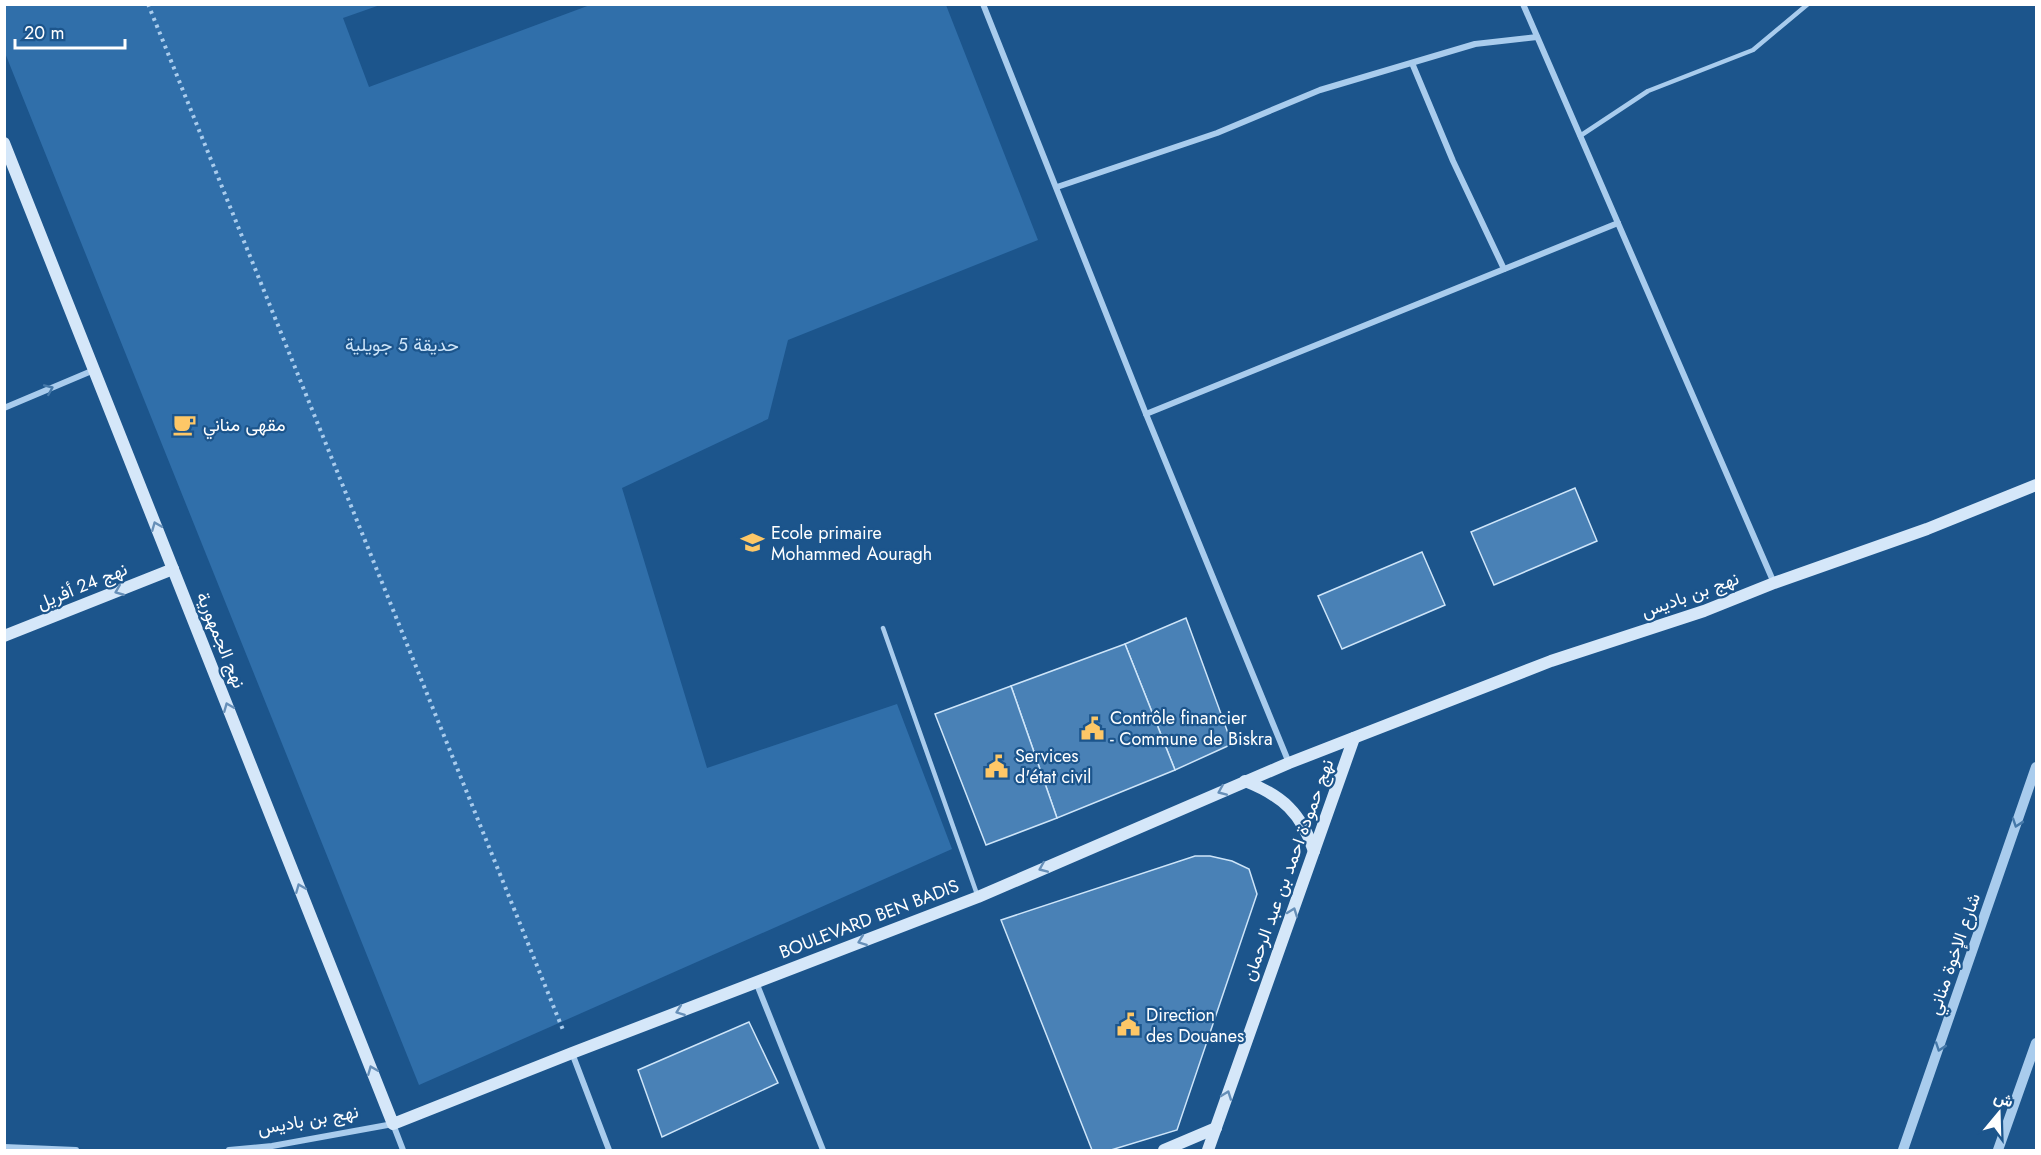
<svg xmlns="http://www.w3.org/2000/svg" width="2041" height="1155" font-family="Jost,Vazirmatn,sans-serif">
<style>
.green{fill:#306faa}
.building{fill:#4981b6;stroke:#cee5f9;stroke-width:1.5}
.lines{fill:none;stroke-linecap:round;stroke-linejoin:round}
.path{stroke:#a9cced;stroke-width:4;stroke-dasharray:3 4.5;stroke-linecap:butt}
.service{stroke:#a9cced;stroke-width:4.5}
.minor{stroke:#a9cced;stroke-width:6}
.tertiary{stroke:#a9cced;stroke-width:10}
.secondary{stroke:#d5e7f9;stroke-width:12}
.oneway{stroke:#4679a9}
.oneway2{stroke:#668fb8}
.labels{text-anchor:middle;stroke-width:4.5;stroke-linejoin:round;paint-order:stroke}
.park-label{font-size:18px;fill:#cee5f9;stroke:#1c558c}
.poi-label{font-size:18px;fill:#fff;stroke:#1c558c;text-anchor:start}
.street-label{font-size:18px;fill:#fff;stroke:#1c558c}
</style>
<rect width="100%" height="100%" fill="#1c558c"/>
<path class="green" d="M5,4L380,5L343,18L369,87L590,5H946L1038,240L788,340L768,419L622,488L707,768L897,704L952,849L419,1085L5,53Z"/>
<g class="building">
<path d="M1575,488L1597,541L1494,585L1471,532Z"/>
<path d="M1422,552L1445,605L1342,649L1318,596Z"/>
<path d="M1186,618L1232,744L1175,770L1125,644Z"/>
<path d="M1125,644L1175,770L1057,818L1011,686Z"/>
<path d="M1011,686L1057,818L986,845L935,714Z"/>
<path d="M1195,856H1210L1232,861L1249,869L1257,894L1177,1130L1111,1150H1092L1001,920Z"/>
<path d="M749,1022L778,1083L662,1137L638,1070Z"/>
</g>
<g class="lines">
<path class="path" d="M148,4L563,1030"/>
<g class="service">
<path d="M1580,136L1648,91L1753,50L1808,4"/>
<path d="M883,628L978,897"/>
</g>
<g class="minor">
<path d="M983,4L1146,414L1289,763"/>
<path d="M1523,4L1774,583"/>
<path d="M1412,63L1453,161L1504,269"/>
<path d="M1057,187L1217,133L1320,90L1475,44L1537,37"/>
<path d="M4,408L94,370"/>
<path d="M1146,414L1618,223"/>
<path d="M756,982L823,1150"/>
<path d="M572,1053L609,1150"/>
<path d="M4,1147L76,1150"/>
<path d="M229,1150L272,1146L393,1124L403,1150"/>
</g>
<g class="tertiary">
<path d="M1903,1150L2036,767"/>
<path d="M1998,1150L2036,1043"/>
</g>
<g class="secondary">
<path d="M4,143L393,1124L572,1053L978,897L1289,763L1551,661L1704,611L1774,583L1927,529L2036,485"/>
<path d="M4,636L173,569"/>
<path d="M1245,781C1283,796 1301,813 1314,851"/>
<path d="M1164,1150L1216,1128"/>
<path d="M1208,1150L1354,738"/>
</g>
</g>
<defs><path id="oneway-chevron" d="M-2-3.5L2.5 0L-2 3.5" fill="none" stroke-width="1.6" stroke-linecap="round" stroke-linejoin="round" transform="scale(1.5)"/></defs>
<g class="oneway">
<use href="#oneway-chevron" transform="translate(49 389) rotate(-23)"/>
<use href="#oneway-chevron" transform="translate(2017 823) rotate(109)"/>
<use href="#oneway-chevron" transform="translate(1940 1047) rotate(109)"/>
</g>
<g class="oneway2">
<use href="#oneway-chevron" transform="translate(156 526) rotate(-112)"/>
<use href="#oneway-chevron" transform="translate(119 591) rotate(158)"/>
<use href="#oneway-chevron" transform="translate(228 707) rotate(-112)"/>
<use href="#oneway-chevron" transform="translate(1222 791) rotate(157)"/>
<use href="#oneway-chevron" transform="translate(1043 868) rotate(157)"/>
<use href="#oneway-chevron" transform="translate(300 888) rotate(-112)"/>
<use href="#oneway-chevron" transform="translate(1293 912) rotate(-70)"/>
<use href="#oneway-chevron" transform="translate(862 941) rotate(159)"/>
<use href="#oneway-chevron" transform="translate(680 1011) rotate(159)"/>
<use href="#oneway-chevron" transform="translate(372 1070) rotate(-112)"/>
<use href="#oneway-chevron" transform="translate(1227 1095) rotate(-70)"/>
</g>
<defs>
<symbol id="cafe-bare" viewBox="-9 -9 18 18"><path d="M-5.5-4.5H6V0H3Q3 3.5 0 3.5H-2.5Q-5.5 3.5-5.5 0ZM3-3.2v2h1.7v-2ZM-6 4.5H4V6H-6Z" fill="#fdc767" stroke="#1c558c" stroke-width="2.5" paint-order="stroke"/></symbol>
<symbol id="school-bare" viewBox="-9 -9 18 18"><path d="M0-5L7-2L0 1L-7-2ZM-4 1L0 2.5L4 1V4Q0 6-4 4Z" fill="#fdc767" stroke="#1c558c" stroke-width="2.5" paint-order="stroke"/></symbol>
<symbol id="civic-bare" viewBox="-9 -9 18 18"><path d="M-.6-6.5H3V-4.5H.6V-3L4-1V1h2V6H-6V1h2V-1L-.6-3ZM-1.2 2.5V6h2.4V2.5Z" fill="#fdc767" stroke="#1c558c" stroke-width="2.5" paint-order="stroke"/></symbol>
</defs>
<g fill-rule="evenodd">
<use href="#cafe-bare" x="168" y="408" width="33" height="33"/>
<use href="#school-bare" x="736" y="526" width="33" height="33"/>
<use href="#civic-bare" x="1076" y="712" width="33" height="33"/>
<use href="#civic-bare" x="980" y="750" width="33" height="33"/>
<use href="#civic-bare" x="1112" y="1008" width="33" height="33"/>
</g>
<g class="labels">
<g class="park-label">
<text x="402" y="351">حديقة 5 جويلية</text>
</g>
<g class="poi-label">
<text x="203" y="431">مقهى مناني</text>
<text x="771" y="539">Ecole primaire<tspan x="771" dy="21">Mohammed Aouragh</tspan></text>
<text x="1110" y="724">Contrôle financier<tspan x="1110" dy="21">- Commune de Biskra</tspan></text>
<text x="1015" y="762">Services<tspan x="1015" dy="21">d'état civil</tspan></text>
<text x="1146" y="1021">Direction<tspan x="1146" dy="21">des Douanes</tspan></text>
</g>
<g class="street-label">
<text transform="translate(82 586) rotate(-22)" y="6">نهج 24 أفريل</text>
<text transform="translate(1690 595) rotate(-20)" y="6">نهج بن باديس</text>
<text transform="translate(221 640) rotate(68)" y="6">نهج الجمهورية</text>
<text transform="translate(1288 870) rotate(-70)" y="6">نهج حمودة احمد بن عبد الرحمان</text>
<text transform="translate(869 919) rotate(-21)" y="6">BOULEVARD BEN BADIS</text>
<text transform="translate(1954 954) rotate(-71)" y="6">شارع الإخوة مناني</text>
<text transform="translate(308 1120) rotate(-10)" y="6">نهج بن باديس</text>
</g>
</g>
<rect width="2041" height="1155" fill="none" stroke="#ffffff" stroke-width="12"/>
<g transform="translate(1999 1113) rotate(19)" stroke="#1c558c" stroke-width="4.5" paint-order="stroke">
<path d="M0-4.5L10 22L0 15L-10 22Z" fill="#ffffff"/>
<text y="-9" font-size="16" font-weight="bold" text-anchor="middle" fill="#ffffff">ش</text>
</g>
<path d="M15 39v9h110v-9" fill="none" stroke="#ffffff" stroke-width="3"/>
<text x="24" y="39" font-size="18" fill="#ffffff" stroke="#1c558c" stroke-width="4.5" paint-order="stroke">20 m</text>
</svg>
